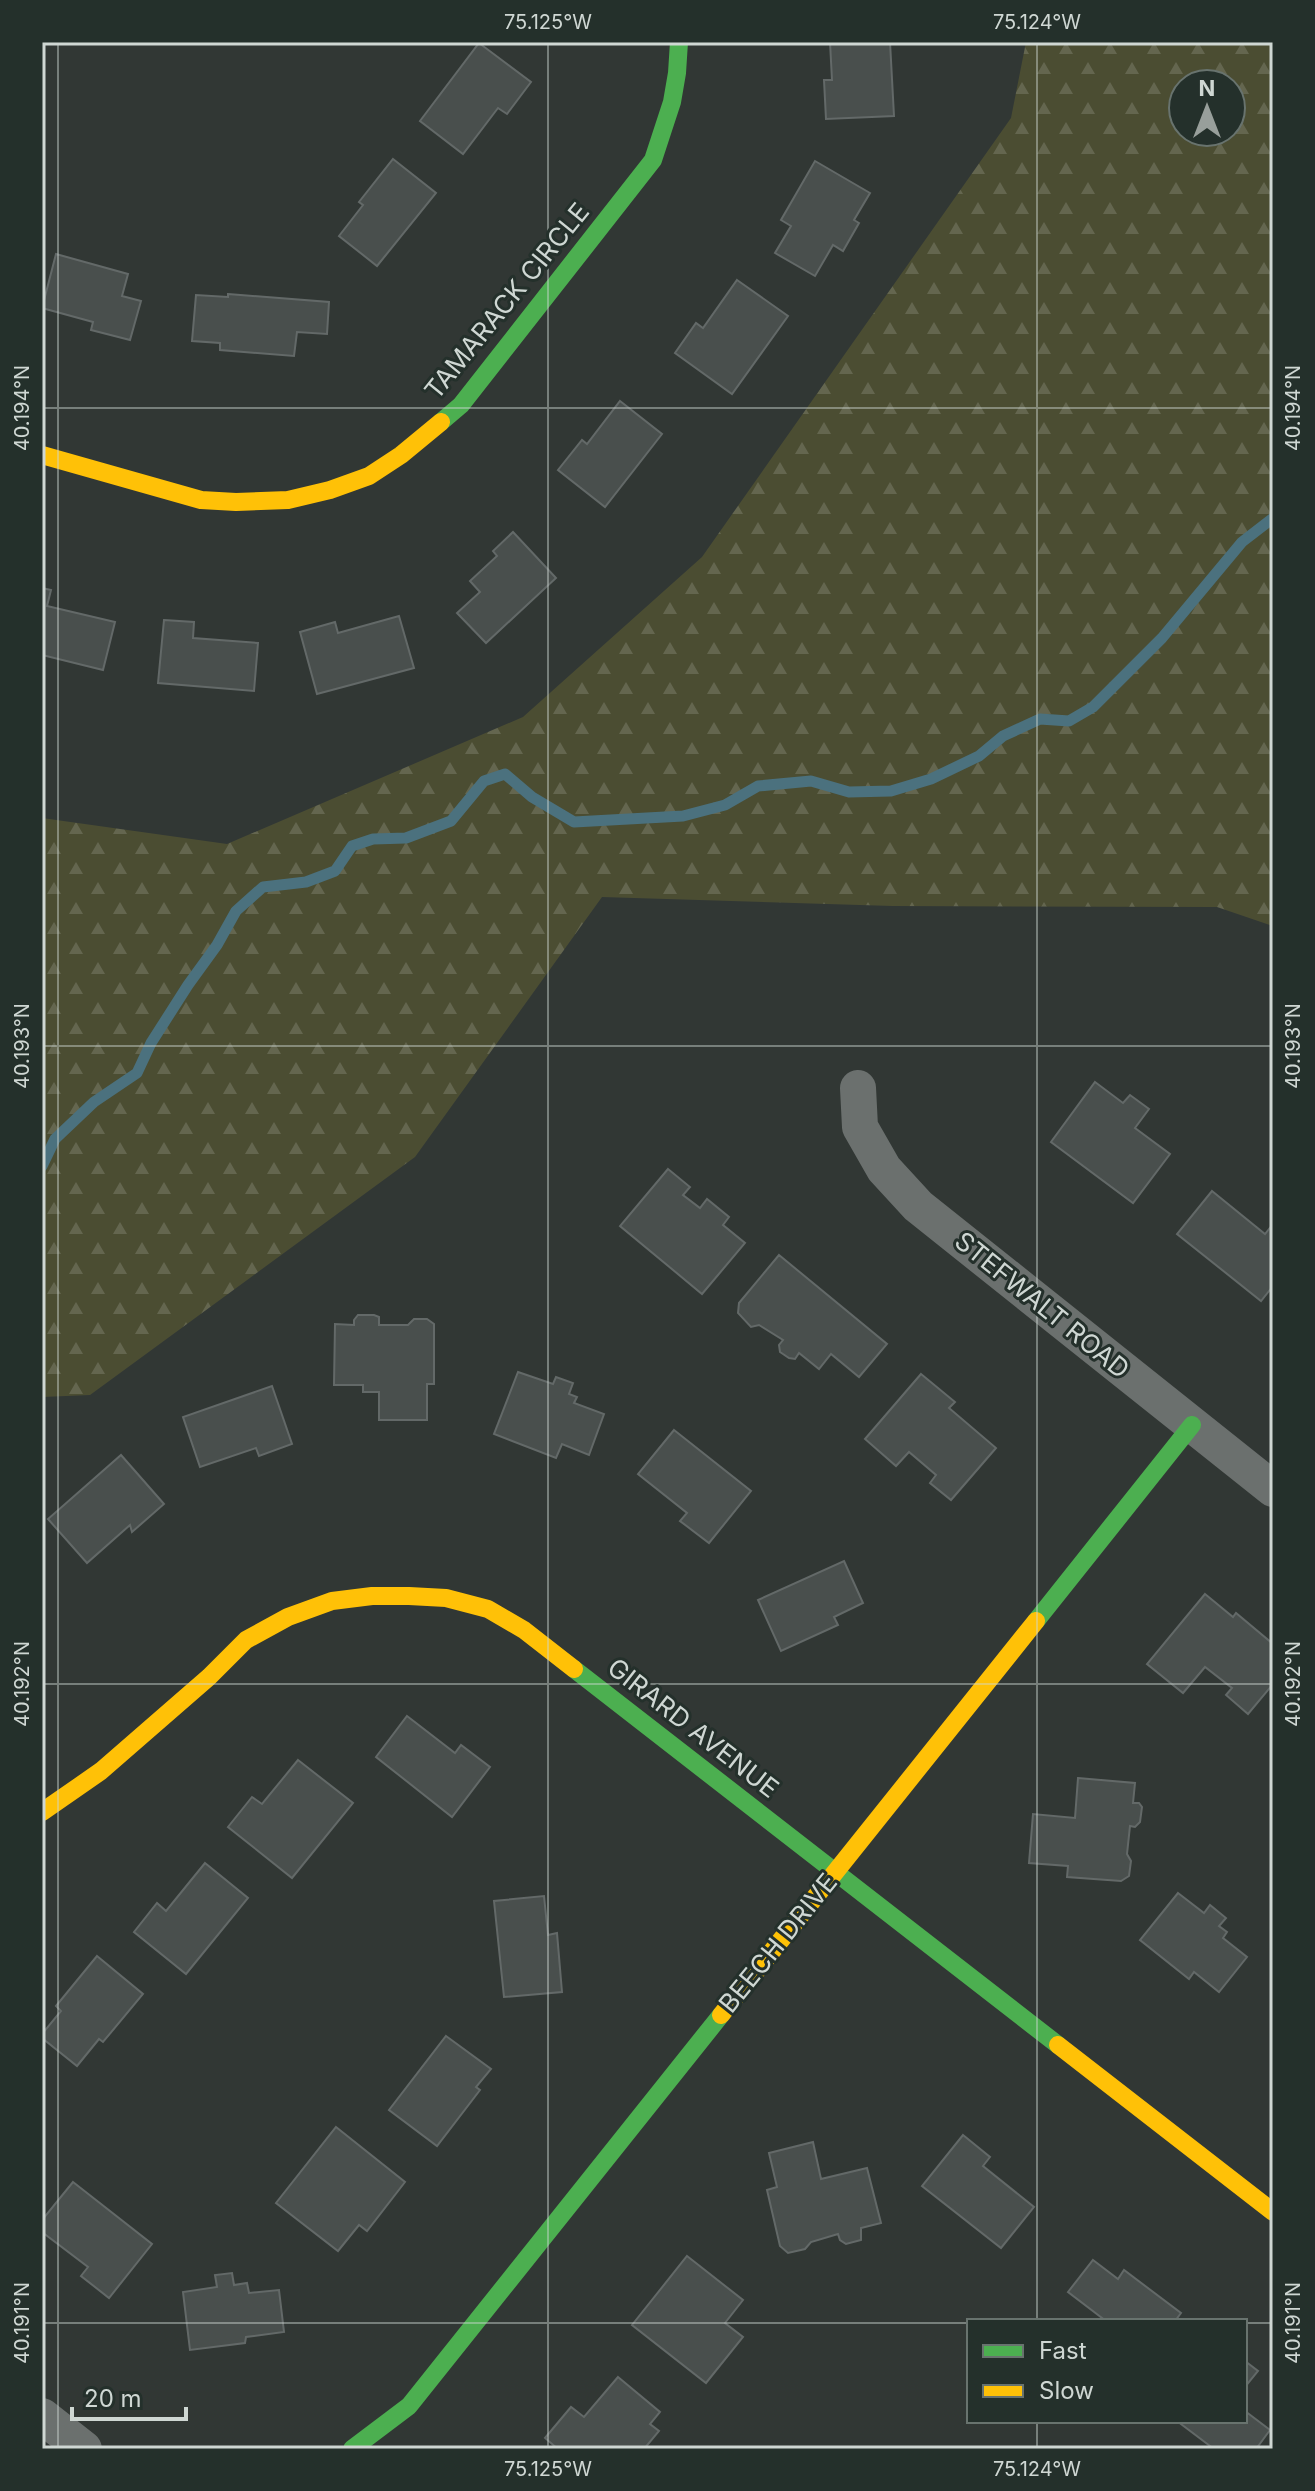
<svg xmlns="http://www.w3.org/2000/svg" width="1315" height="2491" font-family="Inter,sans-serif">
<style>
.forest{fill:url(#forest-firs);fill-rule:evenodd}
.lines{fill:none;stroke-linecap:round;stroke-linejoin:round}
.stream{stroke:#4b717e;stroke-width:11}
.building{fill:#494f4d;stroke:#636968;stroke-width:2}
.street{stroke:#6b706e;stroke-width:36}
.fast{stroke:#4caf50;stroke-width:18}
.slow{stroke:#ffc107;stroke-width:18}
.ticks{fill:none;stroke:#cfd7d3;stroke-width:2;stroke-opacity:0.45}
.labels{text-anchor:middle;stroke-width:6;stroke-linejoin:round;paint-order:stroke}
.street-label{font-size:26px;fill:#cfd7d3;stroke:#24302b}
.neatline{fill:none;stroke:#cfd7d3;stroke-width:3}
.ticks-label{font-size:20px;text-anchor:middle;fill:#cfd7d3}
</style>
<defs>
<pattern id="forest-firs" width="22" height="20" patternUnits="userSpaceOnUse" patternTransform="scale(2)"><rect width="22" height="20" fill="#4b4d32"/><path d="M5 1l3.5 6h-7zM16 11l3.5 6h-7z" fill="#64664f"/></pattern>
</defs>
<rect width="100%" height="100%" fill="#313734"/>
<path class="forest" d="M1026,42H1273V926L1217,907L893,906L602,897L415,1157L90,1395L42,1397V818L227,844L523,717L702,557L1011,118ZM1183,84H1231V132H1183Z"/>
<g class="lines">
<path class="stream" d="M42,1166L55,1139L94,1102L137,1073L151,1043L188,985L217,945L236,911L263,887L306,882L335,871L352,846L373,839L406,838L451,821L484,781L505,774L532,797L574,822L683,816L725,805L758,786L811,781L849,792L891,791L931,779L979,756L1003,736L1040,719L1069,721L1093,707L1162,638L1242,542L1273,518"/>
</g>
<g class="building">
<path d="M830,42H890L894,116L826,119L824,80H832Z"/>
<path d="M479,43L531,82L507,114L498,108L463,154L420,121Z"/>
<path d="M393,159L436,193L377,266L339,236L363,205L359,202Z"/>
<path d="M815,161L870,193L854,220L859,223L843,251L833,245L815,276L775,253L791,226L781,220Z"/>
<path d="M56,254L128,274L122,296L141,301L130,340L91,330L93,322L42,308Z"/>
<path d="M737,280L788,316L732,394L675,353L696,323L703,328Z"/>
<path d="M228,294L329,302L327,334L297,332L294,356L220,350V343L192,341L196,295L228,297Z"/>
<path d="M620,401L662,434L605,507L558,470L582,440L587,444Z"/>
<path d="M513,532L556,578L486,643L457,613L480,592L470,581L497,556L493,551Z"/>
<path d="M42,588L51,590L47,606L115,622L103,670L42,655Z"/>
<path d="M399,616L414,668L317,694L300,632L335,622L338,633Z"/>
<path d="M164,620L194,622L193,638L258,643L254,691L158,683Z"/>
<path d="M1095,1082L1123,1103L1130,1095L1149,1109L1135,1128L1170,1154L1133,1203L1051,1142Z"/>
<path d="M668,1169L690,1187L683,1195L700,1208L707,1199L729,1217L723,1225L745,1243L702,1294L620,1226Z"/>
<path d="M1212,1191L1265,1234L1273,1224V1286L1261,1301L1177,1234Z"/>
<path d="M779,1255L887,1344L859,1377L831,1354L819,1369L799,1353L795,1359L789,1358L780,1352L779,1345L783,1340L759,1325L751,1327L738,1313L739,1303Z"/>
<path d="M358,1315H374L379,1317V1325H408L414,1319H427L434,1324V1384H427V1420H379V1392H363V1385H334L335,1324L354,1325V1320Z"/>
<path d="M518,1372L553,1384L556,1377L573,1383L569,1394L577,1397L574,1403L604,1414L589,1455L562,1444L556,1458L494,1434Z"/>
<path d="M921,1374L955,1402L949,1408L996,1448L951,1500L930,1483L936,1475L909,1452L896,1466L865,1439Z"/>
<path d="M272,1386L292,1444L259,1456L256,1448L200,1467L183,1417Z"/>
<path d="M674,1430L751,1491L709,1543L680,1521L687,1513L638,1474Z"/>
<path d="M121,1455L164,1504L132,1532L130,1525L87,1563L48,1519Z"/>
<path d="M844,1561L863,1603L834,1617L838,1625L781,1651L758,1600Z"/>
<path d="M1205,1594L1233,1617L1236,1613L1273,1644V1684L1248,1714L1226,1695L1232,1688L1205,1667L1183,1693L1147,1664Z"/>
<path d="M407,1716L455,1753L461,1745L490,1767L452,1817L376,1757Z"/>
<path d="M298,1760L353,1803L292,1878L228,1827L252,1797L262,1804Z"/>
<path d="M1078,1778L1135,1783L1133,1803H1139L1142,1807L1140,1822L1135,1827L1130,1826L1127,1854L1131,1861L1129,1876L1121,1881L1067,1877L1068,1866L1029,1863L1033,1814L1075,1818Z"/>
<path d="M205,1863L248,1898L186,1974L134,1932L157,1903L166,1911Z"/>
<path d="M1178,1893L1204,1913L1210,1905L1226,1918L1219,1926L1227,1932L1223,1938L1247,1957L1219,1992L1194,1972L1189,1979L1140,1940Z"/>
<path d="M544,1896L548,1935L557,1933L562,1992L504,1997L494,1901Z"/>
<path d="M97,1956L143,1994L103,2042L99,2039L77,2066L42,2038V2034L61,2011L56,2006Z"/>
<path d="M446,2036L491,2069L476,2087L480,2090L437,2146L389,2110Z"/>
<path d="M336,2127L405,2182L367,2231L359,2225L338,2251L276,2203Z"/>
<path d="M963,2135L990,2157L983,2166L1034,2207L1001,2248L922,2186Z"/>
<path d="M813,2142L821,2179L867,2168L881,2223L861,2228V2240L846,2244L840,2240L838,2234L811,2242L805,2249L788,2253L780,2246L767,2190L777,2187L769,2153Z"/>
<path d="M73,2182L152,2244L109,2298L81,2276L88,2267L42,2232V2220Z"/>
<path d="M687,2256L743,2300L725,2323L743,2337L706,2383L632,2325Z"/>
<path d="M1093,2260L1118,2279L1124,2270L1181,2313L1175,2321H1106L1068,2292Z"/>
<path d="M232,2273L234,2285L247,2283L249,2293L279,2290L284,2332L246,2337L245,2343L190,2350L183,2292L217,2287L215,2275Z"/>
<path d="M1245,2361L1258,2371L1245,2387Z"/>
<path d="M618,2377L660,2412L650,2424L659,2431L644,2449H558L545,2438L571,2407L584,2417Z"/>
<path d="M1245,2411L1270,2430L1256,2449H1214L1177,2421H1245Z"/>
</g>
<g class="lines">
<g class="street">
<path d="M858,1088L860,1127L884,1169L918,1206L1273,1489"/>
<path d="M42,2416L84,2449"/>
</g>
<g class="fast">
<path d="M441,422L461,405L653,160L672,102L677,73L679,42"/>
<path d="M1036,1621L1192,1425"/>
<path d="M574,1669L1058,2045"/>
<path d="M352,2449L409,2406L721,2015"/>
</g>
<g class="slow">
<path d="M42,455L201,500L236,502L288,500L330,490L369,476L401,455L441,422"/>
<path d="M42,1812L101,1771L209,1677L246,1640L288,1617L332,1601L372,1596H409L446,1598L488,1609L524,1630L574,1669"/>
<path d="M721,2015L1036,1621"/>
<path d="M1058,2045L1273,2212"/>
</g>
</g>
<path class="ticks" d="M58,42V2449M548,42V2449M1037,42V2321M42,408H1273M42,1046H1273M42,1684H1273M42,2323H969M1245,2323H1273M1037,2421V2449"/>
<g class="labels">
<g class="street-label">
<text transform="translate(507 301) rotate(-51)" y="9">TAMARACK CIRCLE</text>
<text transform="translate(1042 1305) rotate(39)" y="9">STEFWALT ROAD</text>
<text transform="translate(693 1728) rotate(38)" y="9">GIRARD AVENUE</text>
<text transform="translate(778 1943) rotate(-51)" y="9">BEECH DRIVE</text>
</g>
</g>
<rect width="1315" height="2491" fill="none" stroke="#24302b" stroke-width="88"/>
<rect x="967" y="2319" width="280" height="104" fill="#24302b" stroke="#68736e" stroke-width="2"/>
<rect x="983" y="2345" width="40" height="12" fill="#4caf50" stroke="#68736e" stroke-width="2"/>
<text x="1039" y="2359" font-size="24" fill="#cfd7d3">Fast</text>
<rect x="983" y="2385" width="40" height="12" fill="#ffc107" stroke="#68736e" stroke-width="2"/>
<text x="1039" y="2399" font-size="24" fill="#cfd7d3">Slow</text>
<g transform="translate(1207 108)"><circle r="38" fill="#24302b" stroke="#68736e" stroke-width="2"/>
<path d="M0-6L14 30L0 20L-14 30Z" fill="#989f9b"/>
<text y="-12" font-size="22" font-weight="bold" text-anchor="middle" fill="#cfd7d3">N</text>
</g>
<path d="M72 2407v12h114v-12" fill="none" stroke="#cfd7d3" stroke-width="4"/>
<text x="84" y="2407" font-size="24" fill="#cfd7d3" stroke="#24302b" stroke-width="6" paint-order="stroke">20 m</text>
<rect x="44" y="44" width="1227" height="2403" class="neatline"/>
<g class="ticks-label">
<text x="548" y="29">75.125°W</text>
<text x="1037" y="29">75.124°W</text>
<text transform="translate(22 408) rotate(-90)" y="7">40.194°N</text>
<text transform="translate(1293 408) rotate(-90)" y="7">40.194°N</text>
<text transform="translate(22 1046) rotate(-90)" y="7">40.193°N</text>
<text transform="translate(1293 1046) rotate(-90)" y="7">40.193°N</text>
<text transform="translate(22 1684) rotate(-90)" y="7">40.192°N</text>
<text transform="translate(1293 1684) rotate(-90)" y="7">40.192°N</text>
<text transform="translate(22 2323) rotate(-90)" y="7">40.191°N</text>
<text transform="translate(1293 2323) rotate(-90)" y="7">40.191°N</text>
<text x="548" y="2476">75.125°W</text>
<text x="1037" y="2476">75.124°W</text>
</g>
</svg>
